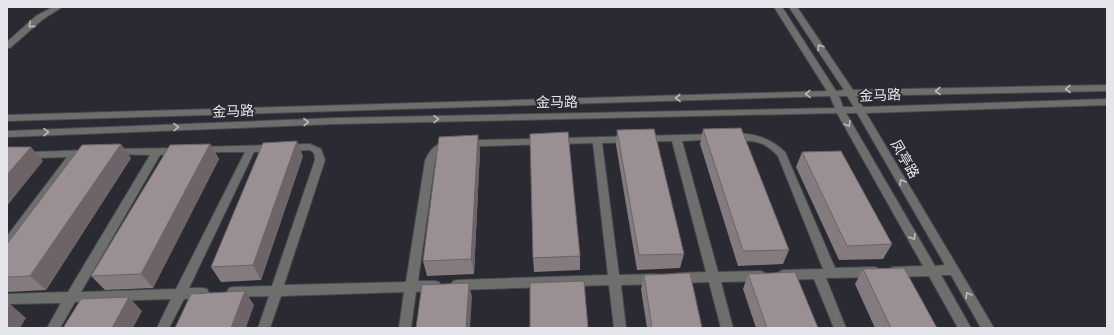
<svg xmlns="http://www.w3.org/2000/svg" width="1114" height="335" font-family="Jost,'Noto Sans SC',sans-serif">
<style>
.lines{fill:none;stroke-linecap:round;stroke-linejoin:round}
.minor-casing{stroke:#484850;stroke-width:2}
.minor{fill:#6c6f6b;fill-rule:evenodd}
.wall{fill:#847b7e}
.shaded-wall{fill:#6c6466}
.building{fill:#9a8f92;stroke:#6c6466}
.oneway{stroke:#bbbcbe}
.labels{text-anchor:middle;stroke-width:4;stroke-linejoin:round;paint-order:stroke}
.street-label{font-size:14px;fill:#e5e6eb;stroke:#2a2a32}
</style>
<rect width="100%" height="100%" fill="#2a2a32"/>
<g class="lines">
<defs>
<g id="minor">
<path d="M53,7H62L42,20L10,48H7V42L36,16Z"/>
<path d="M774,7H782L836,91L844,90L789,7H797L853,90L1107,85V91L856,96L863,107L1107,99V105L866,113L994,328H981L951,275H941L971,328H958L929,276L893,277L889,275L887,272L889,269L893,267L923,266L837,113L335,124L7,137V131L335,118L835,108L830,96L7,121V115L827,91ZM839,96H847L854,107H843ZM846,113H857L945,265L935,266Z"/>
<path d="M731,133C752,133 770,137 785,152L835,268L875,267L879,269L881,272L879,275L875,277L826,278L846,328H834L814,279L783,280L779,278L777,275L779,272L783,270L823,269L778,156C758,135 750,144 728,138L726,136Z"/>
<path d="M715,134L718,135L720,137L718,139L682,141L718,272L761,271L765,273L767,276L765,279L761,281L721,282L733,328H721L709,282L679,283L675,282L673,278L675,274L679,273L706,272L672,141L602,143L619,275L657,274L661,275L663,279L661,283L657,284L621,285L626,328H614L609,285L457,290L453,289L451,285L453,281L457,280L608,275L593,143L448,147L439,152L435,161L418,281H435L439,282L441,286L439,290L416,292L411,328H399L404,292L281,296L270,328H258L269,296L233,297L229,296L227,292L229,288L233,287L272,286L315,160L314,153L310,150L254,152L189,288H203L207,289L209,293L207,297L184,299L169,328H157L171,299L75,302L60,328H47L61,303L7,304V294L68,292L150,155L111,154L109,152L114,149L180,148L185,151L180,154L160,155L81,292L176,289L245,152H197L195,150L197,148L200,147L310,144L321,149L325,160L284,285L406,282L425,161C430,149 435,144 448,141Z"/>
<path d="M88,150L91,151L93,153L91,155L78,157L11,247L7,248V236L67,157L7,159V153Z"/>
</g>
</defs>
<use href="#minor" class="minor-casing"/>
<use href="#minor" class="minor"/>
</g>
<g class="wall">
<path d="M703,129L789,250L783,264L738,266L700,144Z"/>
<path d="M617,130L684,254L680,268L637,270L616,145Z"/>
<path d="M210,144L219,159L153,288L105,290L91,276Z"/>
<path d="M480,150L474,274L427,276L423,261Z"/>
<path d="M802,152L892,244L883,259L839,260L796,167Z"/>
<path d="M303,156L261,280L221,282L211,267Z"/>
<path d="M131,158L46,290L7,292V244Z"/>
<path d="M580,256V270L534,272L533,258Z"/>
<path d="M863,269L937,328H875L855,284Z"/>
<path d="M748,274L818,328H756L743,289Z"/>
<path d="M644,275L702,328H647L641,289Z"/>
</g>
<g class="shaded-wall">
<path d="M478,135L480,150L474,274L471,259Z"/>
<path d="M297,141L303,156L261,280L253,265Z"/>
<path d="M121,144L131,158L46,290L30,276Z"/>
<path d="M210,144L219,159L153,288L141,274Z"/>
<path d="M31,147L43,161L7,206V175Z"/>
<path d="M469,283L472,297L470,328H466Z"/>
<path d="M245,291L254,305L246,328H231Z"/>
<path d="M129,297L142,311L133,328H112Z"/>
<path d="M10,304L26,318L20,328H7V309Z"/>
</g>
<g class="building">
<path d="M741,128L789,250L743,251L703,129Z"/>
<path d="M654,129L684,254L639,255L617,130Z"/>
<path d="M568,132L580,256L533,258L530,134Z"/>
<path d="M478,135L471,259L423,261L439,137Z"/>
<path d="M297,141L253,265L211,267L263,143Z"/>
<path d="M121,144L30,276L7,277V244L82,145Z"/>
<path d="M210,144L141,274L91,276L170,145Z"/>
<path d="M7,147H31L7,175Z"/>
<path d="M841,151L892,244L847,246L802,152Z"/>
<path d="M904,268L937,328H891L863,269Z"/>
<path d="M795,272L818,328H767L748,274Z"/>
<path d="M690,273L702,328H652L644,275Z"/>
<path d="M584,281L588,328H530V283Z"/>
<path d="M469,283L466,328H416L422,285Z"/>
<path d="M245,291L231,328H175L191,294Z"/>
<path d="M129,297L112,328H63L81,299Z"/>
<path d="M10,304L7,309V305Z"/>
</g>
<defs><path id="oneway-chevron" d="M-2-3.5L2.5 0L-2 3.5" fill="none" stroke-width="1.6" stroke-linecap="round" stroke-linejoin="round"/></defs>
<g class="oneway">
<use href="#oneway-chevron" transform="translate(31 25) rotate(139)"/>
<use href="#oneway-chevron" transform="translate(820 47) rotate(-123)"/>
<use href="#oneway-chevron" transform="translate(1068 89) rotate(179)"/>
<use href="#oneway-chevron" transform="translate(938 91) rotate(179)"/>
<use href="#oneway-chevron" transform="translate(808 94) rotate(178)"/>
<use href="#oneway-chevron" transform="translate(678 98) rotate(178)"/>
<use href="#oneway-chevron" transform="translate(436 119) rotate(-1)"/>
<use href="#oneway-chevron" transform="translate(306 122) rotate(-2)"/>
<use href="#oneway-chevron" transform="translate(848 124) rotate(60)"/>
<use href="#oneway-chevron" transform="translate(176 127) rotate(-2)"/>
<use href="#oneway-chevron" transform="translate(46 132) rotate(-2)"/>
<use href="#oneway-chevron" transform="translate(902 182) rotate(-120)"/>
<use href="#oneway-chevron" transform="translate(913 237) rotate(60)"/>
<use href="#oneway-chevron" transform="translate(968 295) rotate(-121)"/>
</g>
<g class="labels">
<g class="street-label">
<text transform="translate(880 95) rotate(-2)" y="5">金马路</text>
<text transform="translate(557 102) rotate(-1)" y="5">金马路</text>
<text transform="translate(233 111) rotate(-2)" y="5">金马路</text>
<text transform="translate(905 159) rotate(60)" y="5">凤亭路</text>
</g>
</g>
<rect width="1114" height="335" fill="none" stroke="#e5e6eb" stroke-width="16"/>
</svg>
